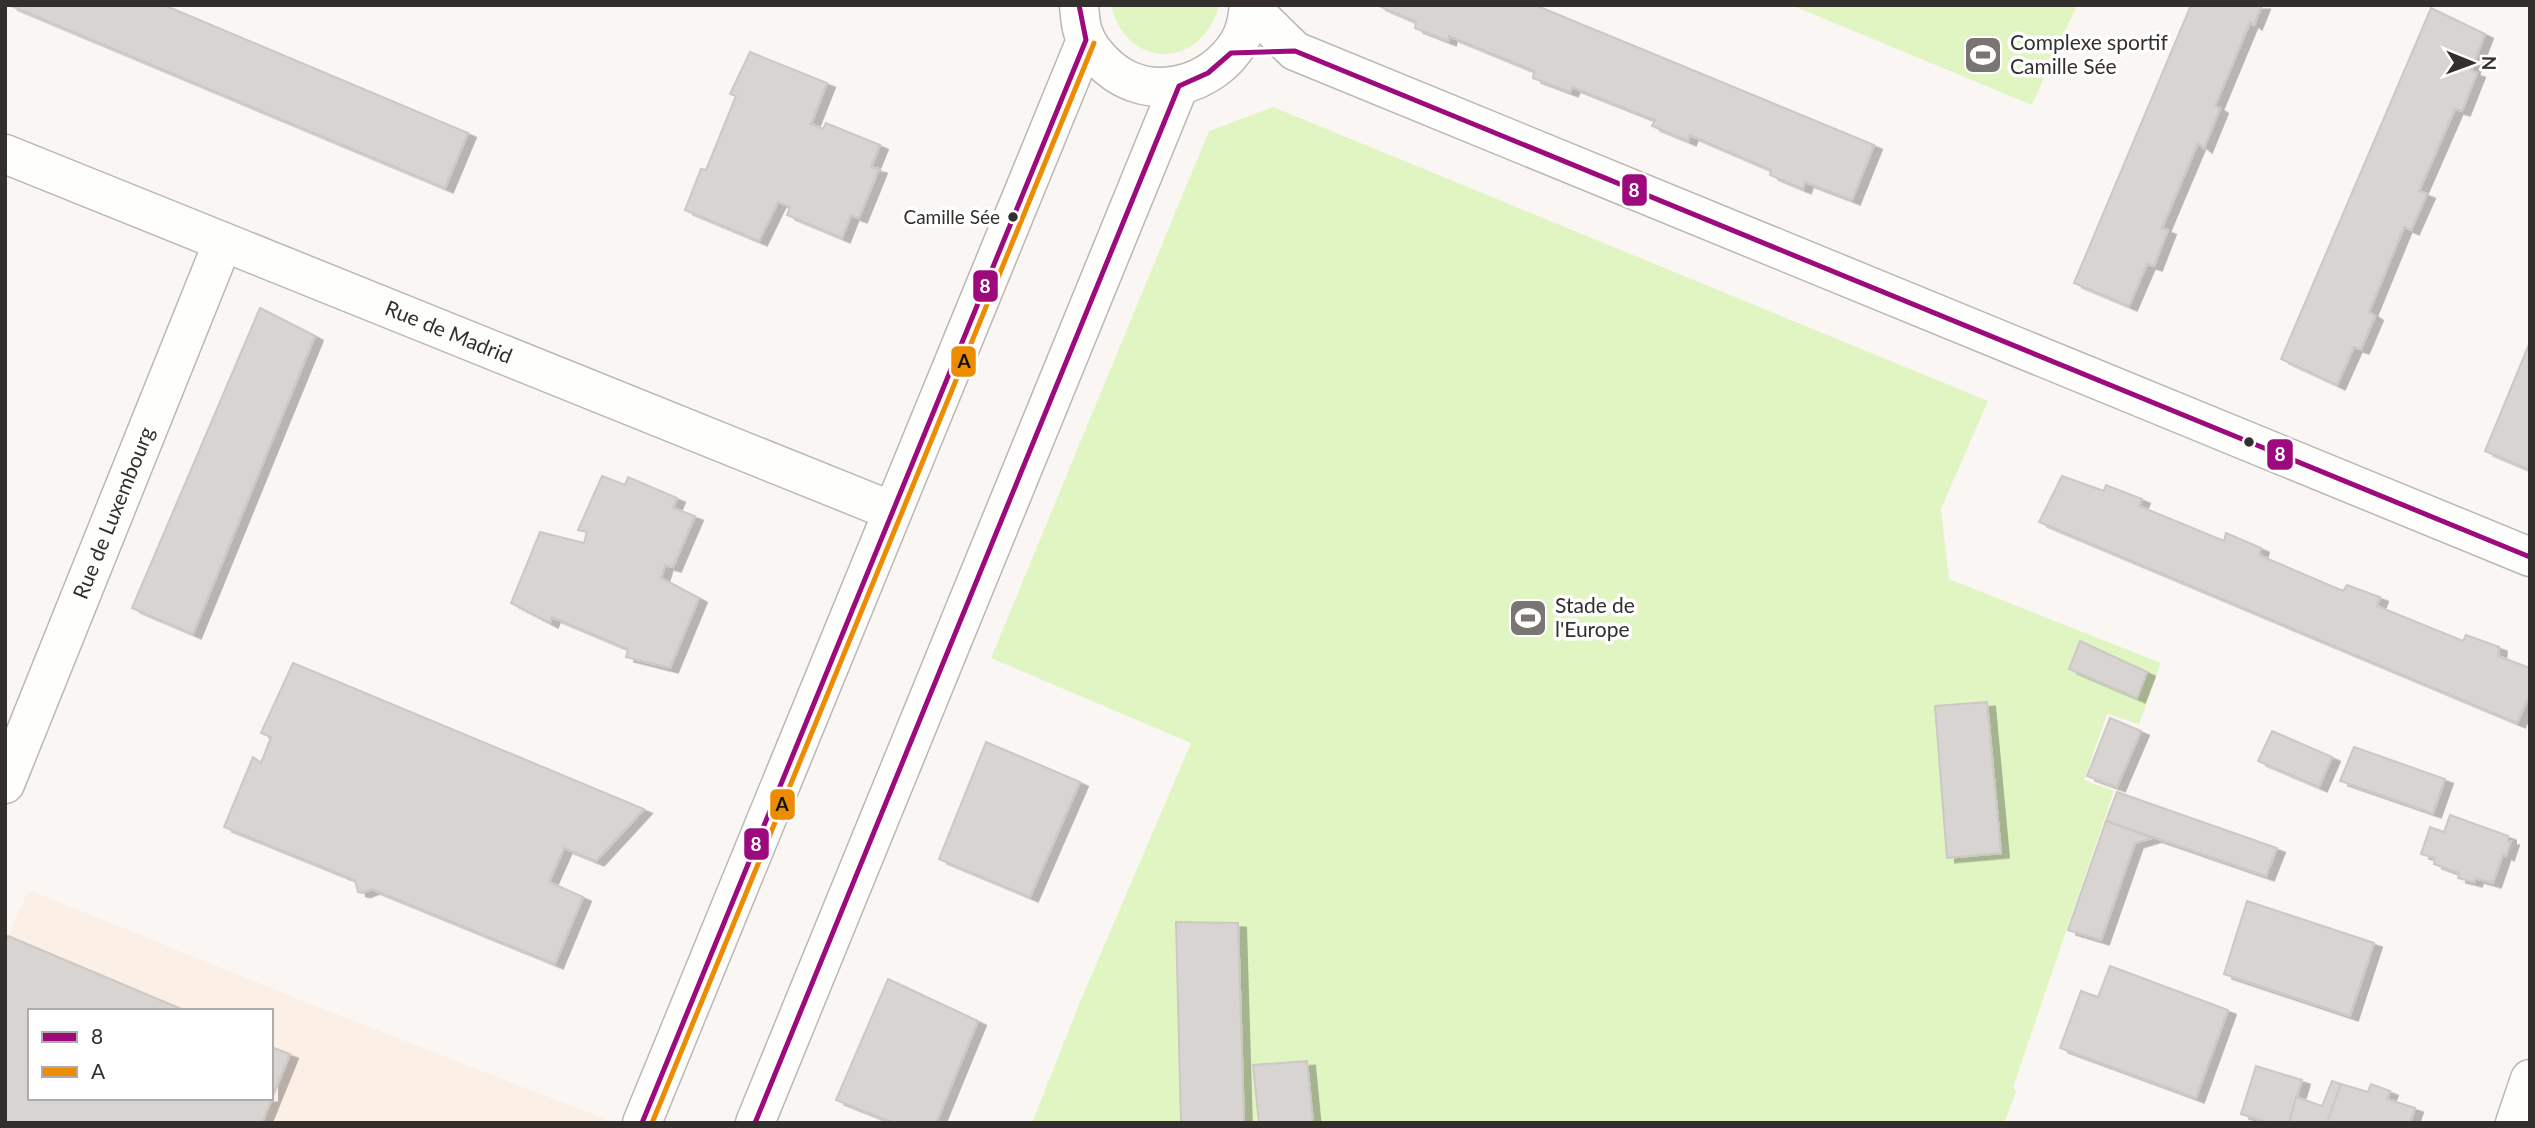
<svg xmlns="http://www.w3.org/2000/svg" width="2535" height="1128" font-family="Lato,sans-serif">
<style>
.commercial{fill:#fcefe5;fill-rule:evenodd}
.green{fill:#e1f5c3}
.building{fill:#d7d4d2;stroke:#cbc8c6;stroke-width:2;filter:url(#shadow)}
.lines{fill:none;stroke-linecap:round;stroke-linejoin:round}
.street-casing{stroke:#bab7b5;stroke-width:41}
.secondary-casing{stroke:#bab7b5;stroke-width:41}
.street{stroke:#fefefd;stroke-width:38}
.secondary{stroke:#fefefd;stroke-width:38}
.bus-1-casing{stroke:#fff;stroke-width:10}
.bus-2-casing{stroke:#fff;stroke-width:10}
.bus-1{stroke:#9c0a7d;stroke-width:5}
.bus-2{stroke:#ed8c01;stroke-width:5}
.bus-dot{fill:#322f2d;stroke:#fff;stroke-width:2.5}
.labels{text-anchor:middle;stroke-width:7;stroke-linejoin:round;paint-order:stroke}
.bus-label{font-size:19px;fill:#322f2d;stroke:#fff;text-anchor:end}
.poi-label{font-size:21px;fill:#322f2d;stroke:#fff;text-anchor:start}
.street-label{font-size:21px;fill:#322f2d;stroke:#fff}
.line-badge{stroke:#fff;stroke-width:2.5}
.badge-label{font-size:19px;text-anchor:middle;font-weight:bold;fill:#fff}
.pale-badge-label{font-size:19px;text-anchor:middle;font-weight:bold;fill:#111}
</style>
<defs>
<filter id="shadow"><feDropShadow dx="8" dy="4.5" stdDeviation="0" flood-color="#0004"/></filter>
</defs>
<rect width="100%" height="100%" fill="#faf6f4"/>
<path class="commercial" d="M29,890L313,1005L605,1119L603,1123H5V941ZM30,1011H271V1098H30Z"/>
<g class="green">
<path d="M1111,5H1218L1219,6C1201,70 1126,70 1111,5Z"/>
<path d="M1791,5H2077L2032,105Z"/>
<path d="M1273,107L1988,401L1941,509L1949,579L2161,663L2139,724L2107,714L2084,780L2114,791L2013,1087L2016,1092L2004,1123H1032L1080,1002L1191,743L991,658L1209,131Z"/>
</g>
<g class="building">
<path d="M9,5H164L468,133L445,188Z"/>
<path d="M1377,5H1535L1874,145L1852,200L1805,182L1803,189L1770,175L1771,170L1690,135L1688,141L1652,126L1655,120L1572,87L1570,92L1533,78L1534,71L1449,36L1448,41L1415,28L1416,22Z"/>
<path d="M2191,5H2262L2254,25L2250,22L2215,106L2220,109L2204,148L2198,143L2162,228L2168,230L2154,266L2147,264L2129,306L2074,283Z"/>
<path d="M2431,8L2485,34L2471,71L2477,73L2462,111L2455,109L2419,191L2427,194L2411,230L2404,227L2369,312L2375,316L2361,349L2354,347L2337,385L2281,359Z"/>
<path d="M750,52L827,83L811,124L823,129L826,123L880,145L871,167L879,169L859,218L851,215L842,238L787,215L790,207L778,202L759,241L685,210L701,169L706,170L736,96L730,94Z"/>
<path d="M260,308L315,336L193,634L132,608Z"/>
<path d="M2530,342V470L2485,451Z"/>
<path d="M602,476L625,485L628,477L677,498L673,508L695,516L673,567L665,565L661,578L699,598L670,668L626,657L628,649L552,617L550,623L511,603L540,532L584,543L587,532L578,530Z"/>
<path d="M2062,476L2104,491L2106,485L2142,499L2139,506L2224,541L2226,533L2261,548L2259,555L2343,591L2347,585L2380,597L2377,606L2463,641L2466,635L2499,647L2498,656L2530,668V694L2517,723L2039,522Z"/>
<path d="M2080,641L2147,672L2137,698L2069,669Z"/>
<path d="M293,663L644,809L596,861L564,848L549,882L583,897L555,964L372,889L362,893L358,892L355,880L224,827L253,757L261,763L271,737L261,733Z"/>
<path d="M1987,702L2001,853L1947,858L1935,706Z"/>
<path d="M2110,718L2141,731L2117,787L2087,776Z"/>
<path d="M2272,731L2332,757L2319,787L2258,761Z"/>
<path d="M986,742L1080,782L1030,897L939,859Z"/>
<path d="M2354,747L2445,779L2433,813L2340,781Z"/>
<path d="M2117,792L2277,848L2266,876L2106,821Z"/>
<path d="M2450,815L2508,836V841H2511L2506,856L2503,854L2493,883L2475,878L2474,882L2458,878L2459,873L2434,864L2435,858L2421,854L2430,827L2444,832Z"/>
<path d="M2106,821L2152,838L2135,843L2101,940L2068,930Z"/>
<path d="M2247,901L2374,943L2350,1016L2224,974Z"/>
<path d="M1176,922L1238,923L1244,1123H1181Z"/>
<path d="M8,936L186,1011H30V1098H271V1047L290,1054L262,1123H5V942Z"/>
<path d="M2110,966L2228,1010L2196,1098L2060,1048L2081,991L2098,997Z"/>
<path d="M888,979L978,1021L936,1123H894L836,1100Z"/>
<path d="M1307,1061L1313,1123H1259L1253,1065Z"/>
<path d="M2256,1066L2302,1080L2289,1123H2270L2241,1114Z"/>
<path d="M2332,1081L2341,1084L2327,1123H2289L2296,1097L2322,1106Z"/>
<path d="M2341,1084L2368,1092L2371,1084L2390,1091L2387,1099L2415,1108L2410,1123H2327Z"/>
</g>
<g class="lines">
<defs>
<g id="street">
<path id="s1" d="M5,154L892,511"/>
<path id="s2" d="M5,784L223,242"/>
</g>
<g id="secondary">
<path d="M1079,5C1080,14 1080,24 1083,32C1087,45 1098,58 1108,67C1150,104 1213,86 1239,42C1245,32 1248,16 1249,5"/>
<path d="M1250,7L1295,51L2530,557"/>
<path d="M642,1123L1086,40"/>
<path d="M755,1123L1179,86"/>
<path d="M2515,1123L2530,1079"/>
</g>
</defs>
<use href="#street" class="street-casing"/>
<use href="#secondary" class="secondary-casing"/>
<use href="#street" class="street"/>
<use href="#secondary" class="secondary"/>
<defs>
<g id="bus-1">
<path d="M642,1123L1086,40L1079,5"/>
<path d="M755,1123L1179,86L1208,73L1231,53L1295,51L2530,557"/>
</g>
<path id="bus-2" d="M652,1123L1094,43"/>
</defs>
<use href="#bus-1" class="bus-1-casing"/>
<use href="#bus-2" class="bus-2-casing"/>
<use href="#bus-1" class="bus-1"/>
<use href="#bus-2" class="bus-2"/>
</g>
<defs>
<symbol id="stadium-square" viewBox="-11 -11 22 22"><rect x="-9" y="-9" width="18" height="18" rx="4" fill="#787573" stroke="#fff"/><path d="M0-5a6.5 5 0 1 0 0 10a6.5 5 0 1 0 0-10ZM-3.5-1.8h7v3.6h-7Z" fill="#fff"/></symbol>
</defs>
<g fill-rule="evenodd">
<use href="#stadium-square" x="1961" y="33" width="44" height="44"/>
<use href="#stadium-square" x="1506" y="596" width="44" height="44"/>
</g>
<g class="bus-dot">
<circle cx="1013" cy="217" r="6"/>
<circle cx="2249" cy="442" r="6"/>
</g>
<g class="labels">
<g class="bus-label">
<text x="1000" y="224">Camille Sée</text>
</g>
<g class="poi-label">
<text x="2010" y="50">Complexe sportif<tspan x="2010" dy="24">Camille Sée</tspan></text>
<text x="1555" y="613">Stade de<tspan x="1555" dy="24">l'Europe</tspan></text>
</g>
<g class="street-label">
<text dy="7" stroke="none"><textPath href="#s1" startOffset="478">Rue de Madrid</textPath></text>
<text dy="7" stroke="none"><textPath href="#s2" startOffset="292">Rue de Luxembourg</textPath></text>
</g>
</g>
<g class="line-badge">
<rect x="1621" y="173" width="27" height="34" rx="7" fill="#9c0a7d"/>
<rect x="972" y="269" width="27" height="34" rx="7" fill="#9c0a7d"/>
<rect x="950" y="345" width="27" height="33" rx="7" fill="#ed8c01"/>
<rect x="2266" y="438" width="28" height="33" rx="7" fill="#9c0a7d"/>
<rect x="769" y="788" width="27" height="33" rx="7" fill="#ed8c01"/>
<rect x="743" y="827" width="27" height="34" rx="7" fill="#9c0a7d"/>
</g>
<g class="badge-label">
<text x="1634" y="197">8</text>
<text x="985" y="293">8</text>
<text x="2280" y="461">8</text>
<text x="756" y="851">8</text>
</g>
<g class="pale-badge-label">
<text x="964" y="368">A</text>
<text x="782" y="811">A</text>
</g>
<rect width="2535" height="1128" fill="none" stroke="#322f2d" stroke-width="14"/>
<rect x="28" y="1009" width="245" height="91" fill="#ffffff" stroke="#adacab" stroke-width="2"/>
<rect x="42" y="1032" width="35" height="10" fill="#9c0a7d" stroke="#adacab" stroke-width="2"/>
<text x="91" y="1044" font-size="21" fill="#322f2d">8</text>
<rect x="42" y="1067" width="35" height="10" fill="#ed8c01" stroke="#adacab" stroke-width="2"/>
<text x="91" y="1079" font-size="21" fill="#322f2d">A</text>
<g transform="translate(2472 63) rotate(91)" stroke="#ffffff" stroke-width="5" paint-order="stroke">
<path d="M0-5L12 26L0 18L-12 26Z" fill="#322f2d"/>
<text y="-10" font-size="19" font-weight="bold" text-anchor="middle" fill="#322f2d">N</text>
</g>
</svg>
